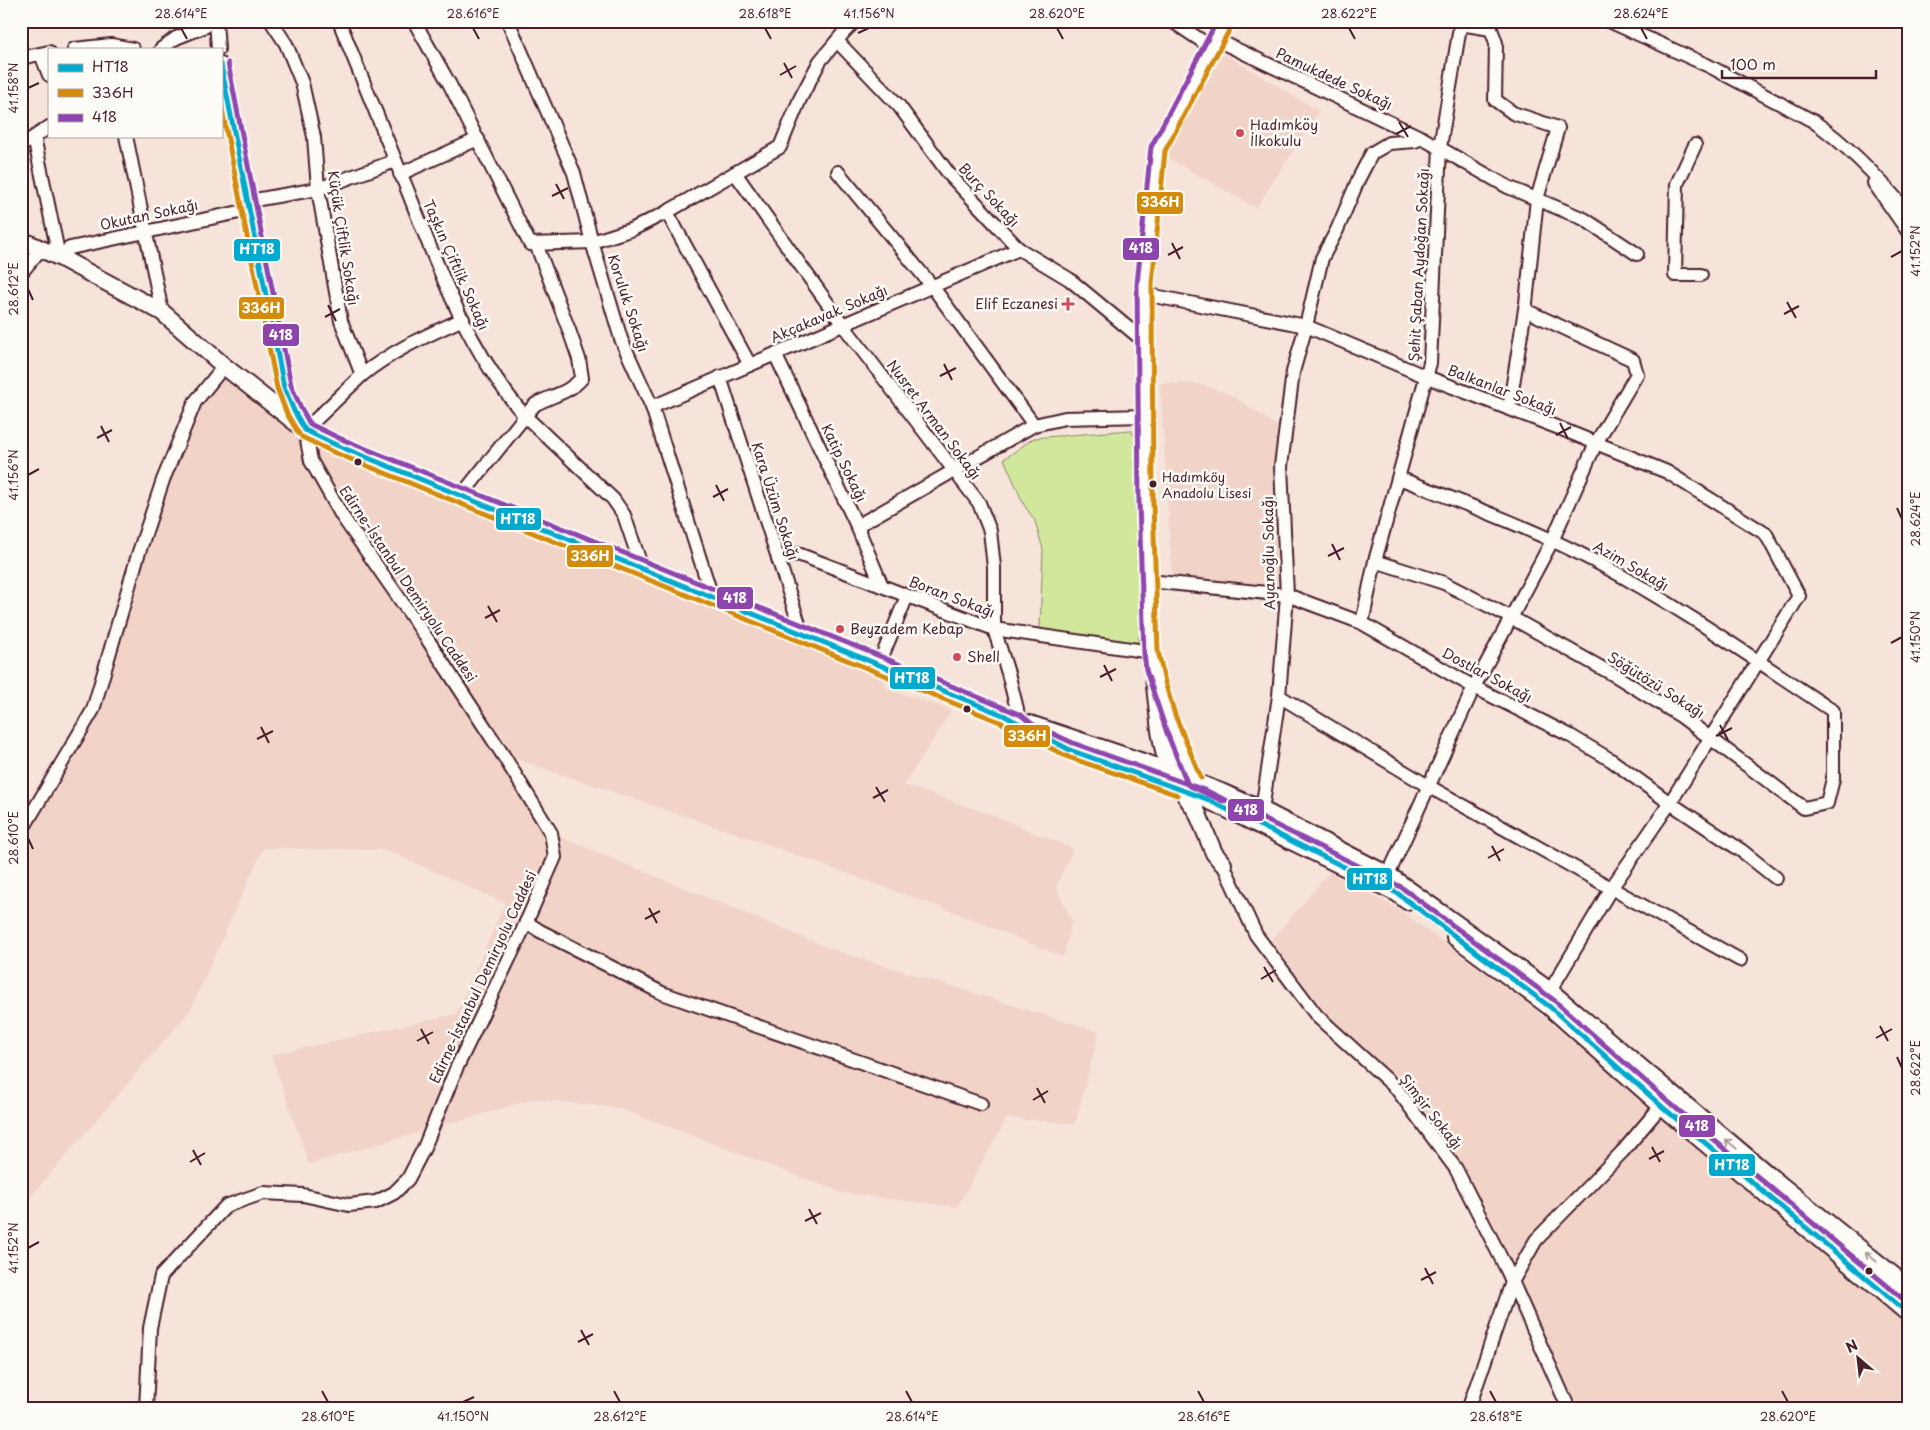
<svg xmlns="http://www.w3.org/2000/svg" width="1930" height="1430" font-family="'Playpen Sans',sans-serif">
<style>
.built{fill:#f1d3c8}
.green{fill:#d0e79c;stroke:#8d8364}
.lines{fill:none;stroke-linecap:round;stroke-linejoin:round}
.minor-casing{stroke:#4a1f2b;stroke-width:16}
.major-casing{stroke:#4a1f2b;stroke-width:20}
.minor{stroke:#fdfcf7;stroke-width:12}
.major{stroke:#fdfcf7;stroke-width:16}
.bus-1-casing{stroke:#fdfcf7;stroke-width:9}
.bus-2-casing{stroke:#fdfcf7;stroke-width:9}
.bus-3-casing{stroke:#fdfcf7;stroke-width:9}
.bus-1{stroke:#00a9ce;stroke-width:5}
.bus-2{stroke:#d48b09;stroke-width:5}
.bus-3{stroke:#8e44ad;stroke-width:5}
.oneway{stroke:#ac999b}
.ticks{fill:none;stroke:#4a1f2b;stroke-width:2}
.poi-dot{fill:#d1495b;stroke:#fdfcf7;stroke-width:2}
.bus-dot{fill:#4a1f2b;stroke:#fdfcf7;stroke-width:2}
.labels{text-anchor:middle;stroke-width:5;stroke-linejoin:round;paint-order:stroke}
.bus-label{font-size:13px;fill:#4a1f2b;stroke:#fdfcf7;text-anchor:start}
.street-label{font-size:14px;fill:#4a1f2b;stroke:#fdfcf7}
.poi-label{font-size:14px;fill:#4a1f2b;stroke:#fdfcf7;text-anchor:start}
.line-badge{stroke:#fdfcf7;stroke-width:2}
.badge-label{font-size:14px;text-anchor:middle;font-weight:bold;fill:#fff}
.neatline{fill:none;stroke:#4a1f2b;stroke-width:2}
.ticks-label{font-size:12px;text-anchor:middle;fill:#4a1f2b}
</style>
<rect width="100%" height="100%" fill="#f6e4db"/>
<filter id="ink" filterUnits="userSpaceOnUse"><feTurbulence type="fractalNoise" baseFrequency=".02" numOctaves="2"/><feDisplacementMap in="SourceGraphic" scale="10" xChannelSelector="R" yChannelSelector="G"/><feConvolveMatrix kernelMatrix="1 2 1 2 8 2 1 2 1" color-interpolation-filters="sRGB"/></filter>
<g filter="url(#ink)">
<g class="built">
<path d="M1224,54L1319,111L1256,208L1163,155Z"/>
<path d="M224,366L302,433L881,674L887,689L952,710L904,785L990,814L1073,849L1056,887L1072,921L1063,957L969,918L758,841L504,755L551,833L834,950L1099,1032L1075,1124L1007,1118L957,1207L843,1193L619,1108L534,1099L309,1164L271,1055L456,1014L505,903L386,850L263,848L190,1011L21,1208V832L93,710L138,555L195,402Z"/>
<path d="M1160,383L1202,384L1233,396L1277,426L1273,475L1278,585L1172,576Z"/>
<path d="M1330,872L1400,910L1538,1012L1909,1325V1409H1578L1514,1267L1463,1165L1402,1083L1327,1015L1271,940Z"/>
</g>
<path class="green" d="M1131,430L1136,439L1144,619L1136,648L1040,629L1043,550L1035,521L1024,505L1004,459L1034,438Z"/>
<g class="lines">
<defs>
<g id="minor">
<path d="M216,21L218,49"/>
<path d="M271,21L286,44L302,83L314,137L318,189L341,321L362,375L305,430"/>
<path d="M339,21C362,79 386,137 409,194C439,271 470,353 525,416L461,496"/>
<path d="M414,21L450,85L530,244L592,242L633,229L667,212L780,147L800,99L820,61L845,31L855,21"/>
<path d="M508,21L574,173L592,242L621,339L652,407L712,597"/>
<path d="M1172,21L1211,47"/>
<path d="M1609,21L1709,66L1813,121C1849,146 1881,180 1909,214"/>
<path d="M1460,24L1491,29L1496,43L1495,100L1513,113L1558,128L1537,199L1526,303L1509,409"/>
<path d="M1215,39L1422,138L1508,187L1584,219L1637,254"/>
<path d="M837,41L899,106L949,174L1019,249L1069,279L1145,342"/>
<path d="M74,49L112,45L133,49"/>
<path d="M161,49L176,38L206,26L202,21"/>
<path d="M41,54L49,75"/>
<path d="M21,58L49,52"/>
<path d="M126,136L162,312"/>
<path d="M34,137L59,257"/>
<path d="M1695,145L1677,184L1675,275H1701"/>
<path d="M21,146L49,127"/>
<path d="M838,172L932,286L1034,425"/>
<path d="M735,173L843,325L979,503L990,531L994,567V629L1008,673L1017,709L1018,722"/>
<path d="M400,174L478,139"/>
<path d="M1874,183L1909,233"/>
<path d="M248,201L318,189L395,161"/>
<path d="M667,212L750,365"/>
<path d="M536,244L569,330L579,359L582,378C569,393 553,395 536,404C532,407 529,412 525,416L613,499L624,515L642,568"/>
<path d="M59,257L70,248L249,210"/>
<path d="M21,273L41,249"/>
<path d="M1144,294L1306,326L1427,377L1559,428L1667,472L1766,534L1799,596L1670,803L1612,887L1550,991"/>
<path d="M775,354L857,526L882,586"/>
<path d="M362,375C393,350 428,335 463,319"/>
<path d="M720,377L802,633"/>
<path d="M652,407L1019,249"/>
<path d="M857,526L1034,425L1065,418L1145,416"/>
<path d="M778,559L798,554L994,629L1151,652"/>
<path d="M1375,561L1444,583L1512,618L1616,676L1682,717L1804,808L1827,803L1833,779V711C1757,661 1679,606 1598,563C1534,529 1466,504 1399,478"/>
<path d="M1149,581L1287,595L1362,623L1474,687L1569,735L1611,760L1670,803L1742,851L1776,878"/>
<path d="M1362,623L1375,561L1430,363L1440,147L1461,21"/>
<path d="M879,664L907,596"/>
<path d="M1153,668L1149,627L1146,503L1144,284L1154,174L1158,149L1215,39L1226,21"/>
<path d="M1279,696L1428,786L1740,960"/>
<path d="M1262,810L1279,696L1287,595L1281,466L1293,372L1306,326L1322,258L1337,230L1359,178L1372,153L1389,143L1415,141L1422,138"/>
<path d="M21,832L93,710L138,555L163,480L195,402L224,366"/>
<path d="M1223,864L1256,935L1317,1016L1396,1088L1456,1169L1507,1270L1569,1409"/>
<path d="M1388,875L1474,687L1552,541L1596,443L1637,374L1633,360L1525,310"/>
<path d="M526,922L540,931L662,993L981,1104"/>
<path d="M146,1409L150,1328L161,1276L226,1206L263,1193L303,1195L349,1205L376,1202L394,1193L408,1179L424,1148L456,1069L521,934L555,857L551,833L503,755L422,631L342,516L311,461L305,430L294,411L284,387L221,64"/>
<path d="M1465,1409L1469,1407L1512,1282L1536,1240L1623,1151L1661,1106"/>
</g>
<g id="major">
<path d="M21,240L59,257L162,312L224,366L305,430L336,445L879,664L1018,722L1030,724L1149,764L1221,792L1262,810L1388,875L1550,991L1772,1178L1909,1288"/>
<path d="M1153,668L1160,731L1168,771L1197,812L1214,853L1223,864"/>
<path d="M1164,700L1184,760L1196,784"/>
<path d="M1050,740L1070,750L1204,798L1397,893L1407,901"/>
<path d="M1455,937L1550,1007L1666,1110L1909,1314"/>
</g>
</defs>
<use href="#minor" class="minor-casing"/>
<use href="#major" class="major-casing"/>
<use href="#minor" class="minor"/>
<use href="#major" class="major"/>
<defs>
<g id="bus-1">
<path d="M221,65L284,387L294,411L305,430"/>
<path d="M305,430L336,445L1003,715L1070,750L1204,798L1397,893L1550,1007L1666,1110L1909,1314"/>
</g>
<g id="bus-2">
<path d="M221,104L277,388L287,414L299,434"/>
<path d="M302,437L333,452L1000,722L1068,757L1177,795"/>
<path d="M1201,778L1175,715L1165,682L1158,651L1153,503L1152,284L1165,151L1232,25"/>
</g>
<g id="bus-3">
<path d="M1217,21L1151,147L1137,284L1139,503L1144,653L1146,670L1167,733L1188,785L1223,801"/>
<path d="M228,63L291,385L301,408L310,424L339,438L882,657L1021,715L1032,724L1073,743L1207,791L1401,887L1555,1001L1671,1104L1909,1304"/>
</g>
</defs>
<use href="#bus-1" class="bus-1-casing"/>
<use href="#bus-2" class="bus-2-casing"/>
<use href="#bus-3" class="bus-3-casing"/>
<use href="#bus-1" class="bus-1"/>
<use href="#bus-2" class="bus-2"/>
<use href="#bus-3" class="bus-3"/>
</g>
<defs><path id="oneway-shaft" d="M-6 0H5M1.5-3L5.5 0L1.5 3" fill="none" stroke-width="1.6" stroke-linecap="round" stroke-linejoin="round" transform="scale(1.25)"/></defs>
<g class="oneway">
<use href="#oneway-shaft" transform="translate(1731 1144) rotate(-140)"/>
<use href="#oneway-shaft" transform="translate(1871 1257) rotate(-141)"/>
</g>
</g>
<path class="ticks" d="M181,28L187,39M473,28L479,39M765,28L771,39M1057,28L1063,39M1349,28L1355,39M1641,28L1647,39M858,33L869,28M784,63L792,78M780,75L796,66M28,88L39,83M1399,122L1408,137M1396,134L1411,126M556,184L564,199M552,196L568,188M1172,243L1180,259M1168,255L1183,247M1891,257L1902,251M28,289L33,300M1787,302L1796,318M328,305L336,321M1784,314L1799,306M325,317L340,309M944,364L952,380M940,376L956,368M1560,423L1568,439M101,426L109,442M1556,435L1571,427M97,438L112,430M28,475L39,469M716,485L724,501M713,497L728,489M1897,508L1902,519M1332,544L1340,560M1328,556L1344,548M488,606L497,622M485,618L500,610M1891,643L1902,637M1104,665L1112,681M1100,677L1116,669M1720,725L1728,740M261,727L269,743M1716,736L1732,728M257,739L273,731M876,787L885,802M873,798L888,790M28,838L33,849M1492,846L1500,861M1488,858L1504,849M649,908L657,923M645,919L660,911M1264,967L1273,982M1261,979L1276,970M1880,1026L1888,1041M421,1029L429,1044M1876,1038L1892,1029M417,1041L433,1032M1897,1057L1902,1068M1037,1088L1045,1103M1033,1100L1048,1091M1652,1147L1660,1162M193,1150L201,1165M1649,1159L1664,1151M190,1162L205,1153M809,1209L817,1224M805,1221L821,1213M28,1248L39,1242M1425,1268L1433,1284M1421,1280L1436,1272M581,1330L589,1345M578,1342L593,1334M322,1391L328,1402M614,1391L620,1402M906,1391L912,1402M1198,1391L1204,1402M1490,1391L1496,1402M1782,1391L1788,1402M463,1402L474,1397"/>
<g class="poi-dot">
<circle cx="1240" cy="133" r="5"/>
<path d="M1065.5 296.5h5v5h5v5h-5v5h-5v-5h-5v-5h5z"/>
<circle cx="840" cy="629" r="5"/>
<circle cx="957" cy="657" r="5"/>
</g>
<g class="bus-dot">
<circle cx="358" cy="462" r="4.5"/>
<circle cx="1153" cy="484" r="4.5"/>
<circle cx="967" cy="709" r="4.5"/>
<circle cx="1869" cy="1271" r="4.5"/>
</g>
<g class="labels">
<g class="bus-label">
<text x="1162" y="482">Hadımköy<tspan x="1162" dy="16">Anadolu Lisesi</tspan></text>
</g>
<g class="street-label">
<text transform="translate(1334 79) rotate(25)" y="5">Pamukdede Sokağı</text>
<text transform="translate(989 195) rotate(47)" y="5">Burç Sokağı</text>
<text transform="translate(149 215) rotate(-12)" y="5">Okutan Sokağı</text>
<text transform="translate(343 238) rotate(81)" y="5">Küçük Çiftlik Sokağı</text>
<text transform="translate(456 265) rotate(66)" y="5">Taşkın Çiftlik Sokağı</text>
<text transform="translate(1419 265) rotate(-87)" y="5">Şehit Şaban Aydoğan Sokağı</text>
<text transform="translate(628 303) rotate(72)" y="5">Koruluk Sokağı</text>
<text transform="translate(829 314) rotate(-23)" y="5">Akçakavak Sokağı</text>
<text transform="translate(1502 390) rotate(21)" y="5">Balkanlar Sokağı</text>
<text transform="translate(934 420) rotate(53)" y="5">Nusret Arman Sokağı</text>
<text transform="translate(844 463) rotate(64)" y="5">Katip Sokağı</text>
<text transform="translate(775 501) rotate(72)" y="5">Kara Üzüm Sokağı</text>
<text transform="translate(1269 553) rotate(-91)" y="5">Ayanoğlu Sokağı</text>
<text transform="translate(1631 566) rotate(30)" y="5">Azim Sokağı</text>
<text transform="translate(408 584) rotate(56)" y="5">Edirne-İstanbul Demiryolu Caddesi</text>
<text transform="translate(952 597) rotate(21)" y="5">Boran Sokağı</text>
<text transform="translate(1487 675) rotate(28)" y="5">Dostlar Sokağı</text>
<text transform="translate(1656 685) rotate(32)" y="5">Söğütözü Sokağı</text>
<text transform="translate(483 977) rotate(-65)" y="5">Edirne-İstanbul Demiryolu Caddesi</text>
<text transform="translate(1431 1112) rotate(52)" y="5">Şimşir Sokağı</text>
</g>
<g class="poi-label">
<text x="1250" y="130">Hadımköy<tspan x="1250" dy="16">İlkokulu</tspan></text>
<text x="1058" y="309" text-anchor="end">Elif Eczanesi</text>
<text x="850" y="634">Beyzadem Kebap</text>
<text x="967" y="662">Shell</text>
</g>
</g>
<g class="line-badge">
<rect x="1136" y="191" width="48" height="24" rx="5" fill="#d48b09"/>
<rect x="1122" y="237" width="38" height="24" rx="5" fill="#8e44ad"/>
<rect x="233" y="238" width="48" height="24" rx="5" fill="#00a9ce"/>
<rect x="238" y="296" width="47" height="24" rx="5" fill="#d48b09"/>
<rect x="262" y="323" width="38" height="24" rx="5" fill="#8e44ad"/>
<rect x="495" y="507" width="47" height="24" rx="5" fill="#00a9ce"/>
<rect x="566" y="544" width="48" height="24" rx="5" fill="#d48b09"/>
<rect x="716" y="586" width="38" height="24" rx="5" fill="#8e44ad"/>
<rect x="889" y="666" width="47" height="24" rx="5" fill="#00a9ce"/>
<rect x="1003" y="724" width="48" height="24" rx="5" fill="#d48b09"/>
<rect x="1227" y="798" width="38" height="24" rx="5" fill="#8e44ad"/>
<rect x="1346" y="867" width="47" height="24" rx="5" fill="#00a9ce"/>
<rect x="1678" y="1114" width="38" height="24" rx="5" fill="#8e44ad"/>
<rect x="1708" y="1153" width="48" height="24" rx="5" fill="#00a9ce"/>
</g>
<g class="badge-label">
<text x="1160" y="207">336H</text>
<text x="1141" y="253">418</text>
<text x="257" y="254">HT18</text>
<text x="261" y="313">336H</text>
<text x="281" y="340">418</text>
<text x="518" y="524">HT18</text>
<text x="590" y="561">336H</text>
<text x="735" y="603">418</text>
<text x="912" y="683">HT18</text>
<text x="1027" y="741">336H</text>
<text x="1246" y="815">418</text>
<text x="1370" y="884">HT18</text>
<text x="1697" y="1131">418</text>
<text x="1732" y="1170">HT18</text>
</g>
<rect width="1930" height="1430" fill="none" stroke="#fdfcf7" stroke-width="55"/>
<rect x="48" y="48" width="175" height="90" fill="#fdfcf7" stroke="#b5a4a5"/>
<rect x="58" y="64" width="25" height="8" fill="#00a9ce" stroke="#b5a4a5"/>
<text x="92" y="72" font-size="15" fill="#4a1f2b">HT18</text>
<rect x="58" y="89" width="25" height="8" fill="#d48b09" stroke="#b5a4a5"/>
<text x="92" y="98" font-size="15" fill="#4a1f2b">336H</text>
<rect x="58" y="114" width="25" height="8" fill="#8e44ad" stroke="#b5a4a5"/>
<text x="92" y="122" font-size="15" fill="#4a1f2b">418</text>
<g transform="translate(1858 1358) rotate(332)" stroke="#fdfcf7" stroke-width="4" paint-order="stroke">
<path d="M0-4L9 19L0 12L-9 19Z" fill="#4a1f2b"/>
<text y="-8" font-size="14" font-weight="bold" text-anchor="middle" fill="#4a1f2b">N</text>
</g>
<path d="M1722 70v8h154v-8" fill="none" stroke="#4a1f2b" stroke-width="2.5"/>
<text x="1730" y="70" font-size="15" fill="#4a1f2b" stroke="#fdfcf7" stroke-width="4" paint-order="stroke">100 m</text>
<rect x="28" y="28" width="1874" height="1374" class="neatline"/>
<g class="ticks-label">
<text x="181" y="18">28.614°E</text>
<text x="473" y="18">28.616°E</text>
<text x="765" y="18">28.618°E</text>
<text x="869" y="18">41.156°N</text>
<text x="1057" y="18">28.620°E</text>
<text x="1349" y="18">28.622°E</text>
<text x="1641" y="18">28.624°E</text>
<text transform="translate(14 88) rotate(-90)" y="4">41.158°N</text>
<text transform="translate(1916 251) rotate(-90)" y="4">41.152°N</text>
<text transform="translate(14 289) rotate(-90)" y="4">28.612°E</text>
<text transform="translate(14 475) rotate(-90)" y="4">41.156°N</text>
<text transform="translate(1916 519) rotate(-90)" y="4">28.624°E</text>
<text transform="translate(1916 637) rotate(-90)" y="4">41.150°N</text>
<text transform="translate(14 838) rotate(-90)" y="4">28.610°E</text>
<text transform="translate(1916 1068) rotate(-90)" y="4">28.622°E</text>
<text transform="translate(14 1248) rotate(-90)" y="4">41.152°N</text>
<text x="328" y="1421">28.610°E</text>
<text x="463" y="1421">41.150°N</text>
<text x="620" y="1421">28.612°E</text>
<text x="912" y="1421">28.614°E</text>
<text x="1204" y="1421">28.616°E</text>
<text x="1496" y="1421">28.618°E</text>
<text x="1788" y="1421">28.620°E</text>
</g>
</svg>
